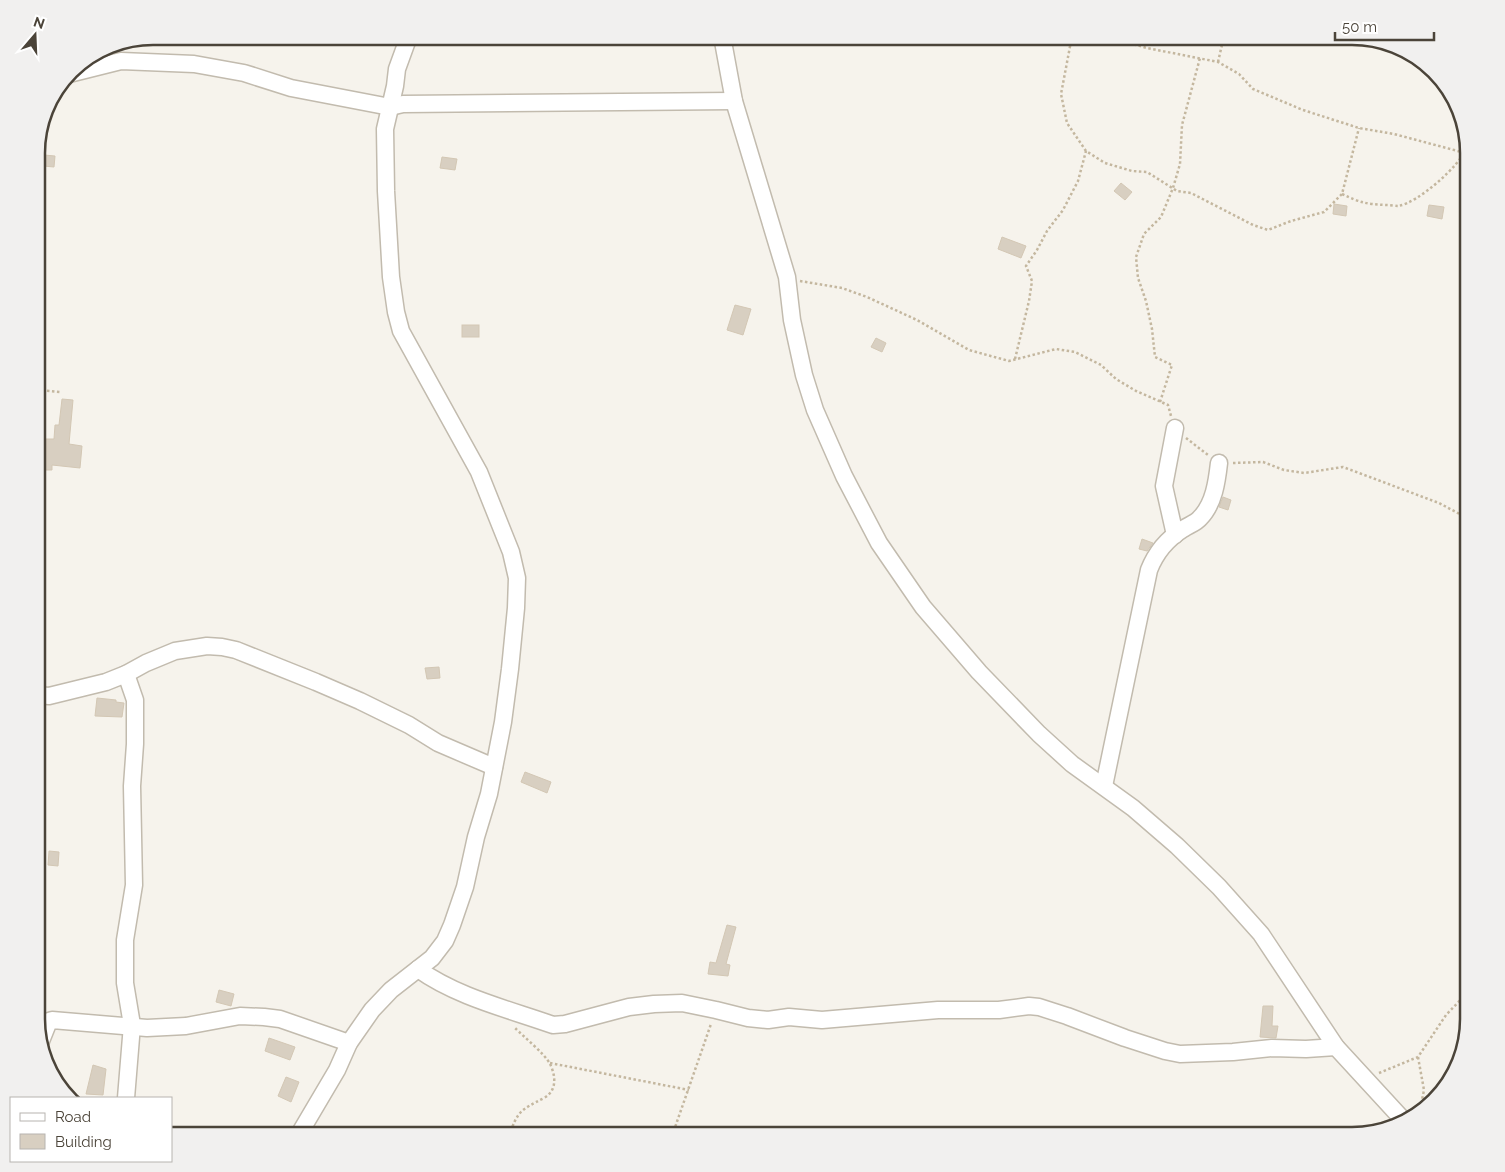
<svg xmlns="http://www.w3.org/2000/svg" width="1505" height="1172" font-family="Raleway,sans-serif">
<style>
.building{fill:#d8cfc1;stroke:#d3c7b4}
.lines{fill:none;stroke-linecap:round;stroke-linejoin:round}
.minor-casing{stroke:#c2bbae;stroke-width:19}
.path{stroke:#c4b79f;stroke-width:2.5;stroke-dasharray:2.5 2.5;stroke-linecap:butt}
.minor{stroke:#fff;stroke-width:16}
.rim{fill:none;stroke:#4b4439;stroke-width:2.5}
</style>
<rect width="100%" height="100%" fill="#f6f3ec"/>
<g class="building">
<path d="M44,155L55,156L54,167L43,166Z"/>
<path d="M442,157L457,159L455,170L440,168Z"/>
<path d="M1121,183L1132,192L1125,200L1114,191Z"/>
<path d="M1334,204L1347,206L1346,216L1333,214Z"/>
<path d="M1429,205L1444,207L1442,219L1427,216Z"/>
<path d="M1002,237L1026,246L1021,258L998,249Z"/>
<path d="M735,305L751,309L743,335L727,330Z"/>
<rect x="462" y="325" width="17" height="12"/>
<path d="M876,338L886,343L882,352L871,347Z"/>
<path d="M62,399L73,400L69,444L82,446L80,468L52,465V470H37V439H54L55,425H59Z"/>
<path d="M1223,497L1231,500L1228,510L1219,507Z"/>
<path d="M1142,539L1153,543L1147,551L1139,549Z"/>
<path d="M439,667L440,678L427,679L425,668Z"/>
<path d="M97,698L116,700V702L124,703L122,717L95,716Z"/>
<path d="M525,772L551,782L547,793L521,782Z"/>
<path d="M49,851L59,852L58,866L48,865Z"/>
<path d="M727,925L736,927L726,964L730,965L728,976L708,974L710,962L716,963Z"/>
<path d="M219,990L234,994L231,1006L216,1002Z"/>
<path d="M1263,1006H1273L1272,1026H1278L1276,1038L1260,1037Z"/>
<path d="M269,1038L295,1047L290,1060L265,1051Z"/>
<path d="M93,1065L106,1069L103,1095L86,1094Z"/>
<path d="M286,1077L299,1082L291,1102L278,1096Z"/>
</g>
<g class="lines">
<defs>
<g id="minor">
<path d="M722,36L734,101L787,277L792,320L804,375L815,410L844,476L879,543L923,607L979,672L1039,734L1072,764L1133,808L1177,846L1219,887L1261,934L1336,1047L1405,1122"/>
<path d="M69,74L121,61L194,64L244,73L291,88L390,107L403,104L734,101"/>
<path d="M1175,428L1164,486L1175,535"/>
<path d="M37,695L49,696L106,682L126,674L146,663L175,651L207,646L222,647L236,650L316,682L360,701L409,725L438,743L494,767"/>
<path d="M1104,786L1149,570C1156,552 1167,539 1183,529C1189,525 1196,523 1200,518C1214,504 1217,481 1219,463"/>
<path d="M418,969C457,997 508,1009 553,1025L565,1024L629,1007L654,1004L682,1003L716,1010L748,1018L768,1020L789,1017L822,1020L938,1010H999L1029,1006L1039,1007L1067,1016L1125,1038L1165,1051L1180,1054L1233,1052L1272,1048L1306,1049L1336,1047"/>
<path d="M41,1041L49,1021L52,1020L147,1028L186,1026L240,1016L264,1017L280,1019L349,1043"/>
<path d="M126,1098L132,1025L125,983V940L134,885L132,786L135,744V700L126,674"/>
<path d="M298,1136L337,1070L349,1043L372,1010L391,990L432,958L445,941L452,925L465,887L476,837L489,794L503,722L510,669L516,608L517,578L511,552L479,472L401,331L396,312L391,277L386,191L385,129L395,86L397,69L409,36"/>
</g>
</defs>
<use href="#minor" class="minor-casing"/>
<g class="path">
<path d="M1072,36L1061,94L1067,123L1086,151L1105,163L1132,171L1147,172L1177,191L1191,193L1253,225L1268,230L1291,221L1324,212L1342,194L1359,128"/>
<path d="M1105,36L1147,48L1218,62L1239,74L1253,89L1303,110L1359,128L1394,134L1469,154"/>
<path d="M1218,62L1224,36"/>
<path d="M1342,194C1361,203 1366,204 1386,205C1390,205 1395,206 1398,206C1418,203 1460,166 1467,147"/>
<path d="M800,281L842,288L867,297L917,320L969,350L1009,361L1056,349L1075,352L1101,365L1116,379L1136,391L1168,405L1171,416"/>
<path d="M1015,359L1029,301L1032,281L1026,266L1037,250L1047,231L1063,210L1078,181L1086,151"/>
<path d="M37,390L60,392"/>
<path d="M1160,402L1172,365L1155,357L1152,329L1146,301L1138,278L1136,257L1144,234L1161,217L1173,188L1180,164L1182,125L1200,58"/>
<path d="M1186,438L1208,455"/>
<path d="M1233,463L1263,462L1284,470L1304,473L1343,467L1439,503L1469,519"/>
<path d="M1418,1057L1424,1090L1420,1110"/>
<path d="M550,1063L689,1090"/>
<path d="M1379,1073L1418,1057L1446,1015L1469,991"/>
<path d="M509,1136C518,1110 521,1110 544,1098C557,1091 556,1076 550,1064C545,1054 524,1037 515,1028"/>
<path d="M672,1136L711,1024"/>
</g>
<use href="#minor" class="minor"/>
</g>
<path d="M0 0H1505V1172H0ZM153 45H1352A108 108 0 0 1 1460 153V1019A108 108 0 0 1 1352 1127H153A108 108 0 0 1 45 1019V153A108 108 0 0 1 153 45Z" fill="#f1f0ef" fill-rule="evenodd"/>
<path class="rim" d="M153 45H1352A108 108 0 0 1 1460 153V1019A108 108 0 0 1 1352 1127H153A108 108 0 0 1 45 1019V153A108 108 0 0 1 153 45Z"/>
<rect x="10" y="1097" width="162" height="65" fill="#ffffff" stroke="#b7b4b0"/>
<rect x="20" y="1113" width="25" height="8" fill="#ffffff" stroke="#b7b4b0"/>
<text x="55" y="1122" font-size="15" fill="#4b4439">Road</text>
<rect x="20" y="1134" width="25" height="15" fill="#d8cfc1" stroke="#b7b4b0"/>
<text x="55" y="1147" font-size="15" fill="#4b4439">Building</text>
<g transform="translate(35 35) rotate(19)" stroke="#ffffff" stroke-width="4" paint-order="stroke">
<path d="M0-4L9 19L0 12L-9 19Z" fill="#4b4439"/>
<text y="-8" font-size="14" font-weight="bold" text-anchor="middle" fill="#4b4439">N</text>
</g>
<path d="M1335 32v8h99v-8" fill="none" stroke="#4b4439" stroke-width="2.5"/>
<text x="1342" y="32" font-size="15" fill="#4b4439" stroke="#ffffff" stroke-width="4" paint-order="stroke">50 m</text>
</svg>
